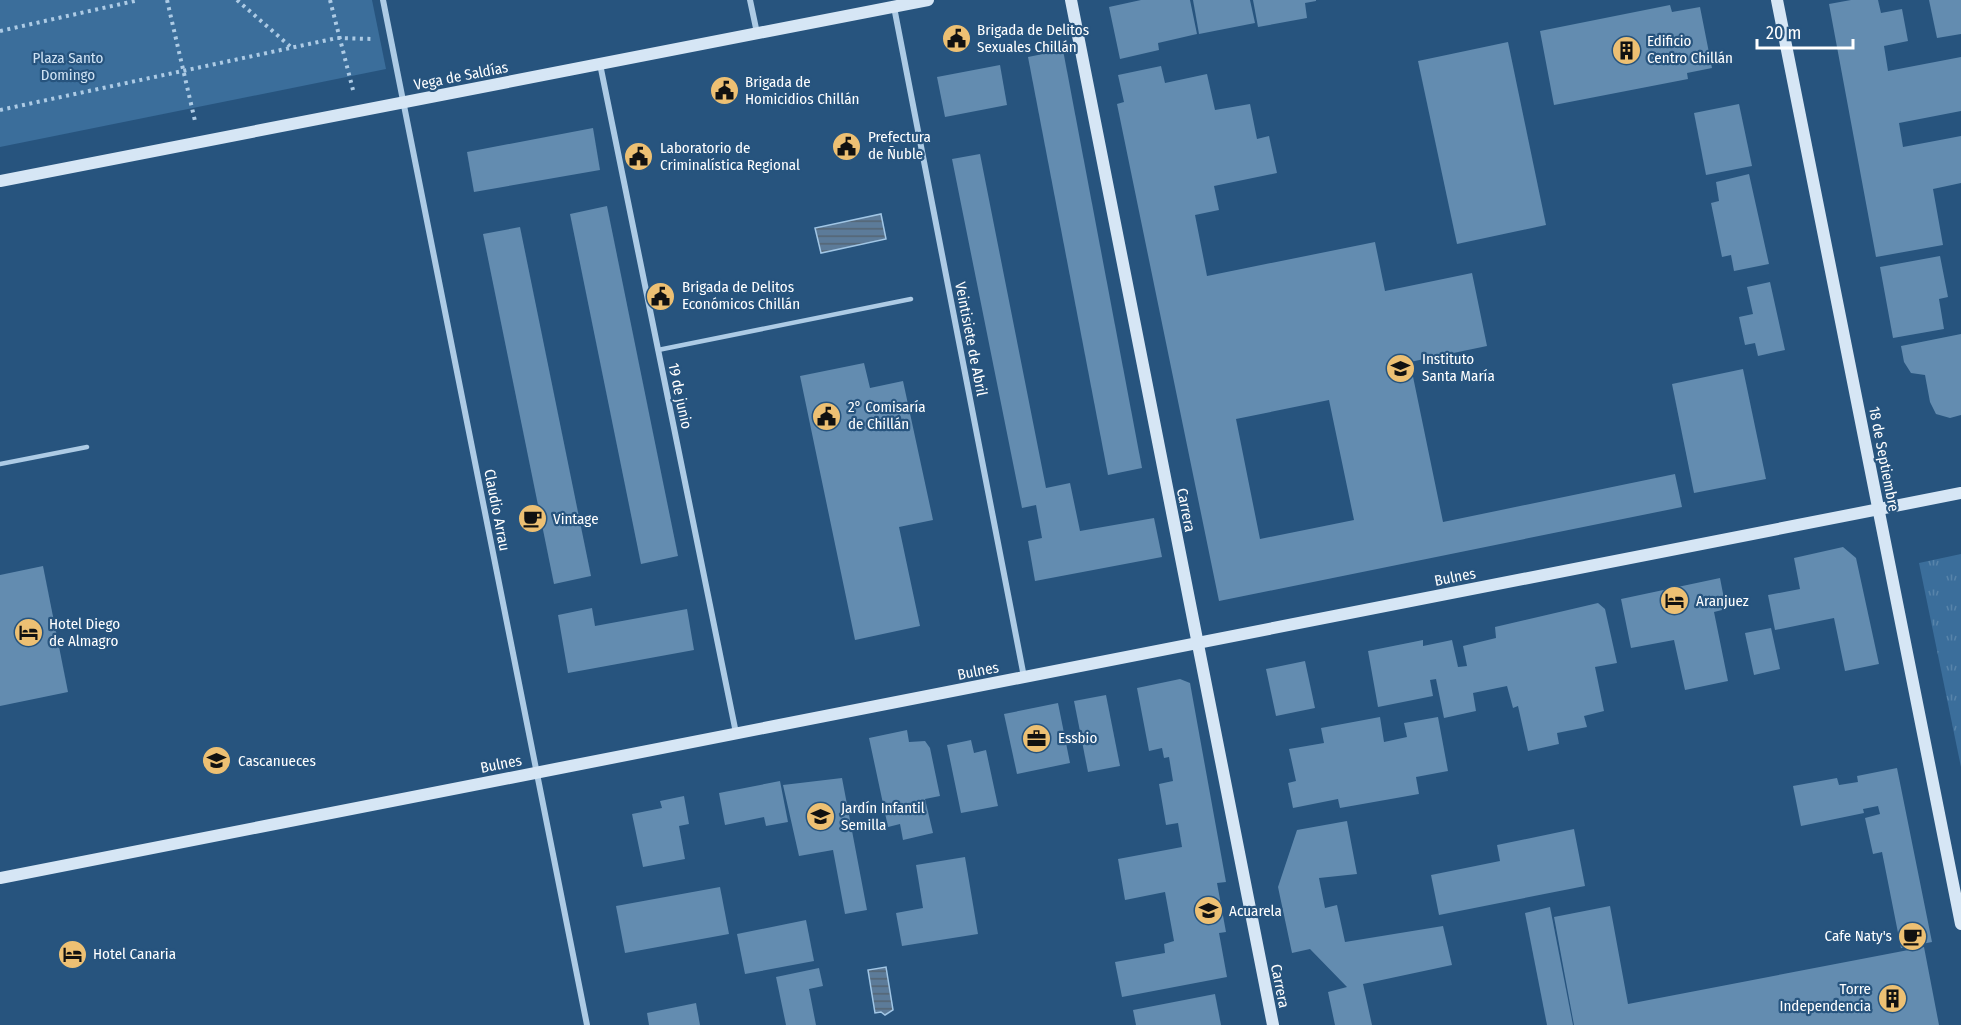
<svg xmlns="http://www.w3.org/2000/svg" width="1961" height="1025" font-family="'Fira Sans Condensed',sans-serif">
<style>
.grass{fill:url(#grass-tufts)}
.park{fill:#3b6e9b}
.water{fill:url(#water-rules);stroke:#a1c6e5;stroke-width:1.5}
.building{fill:#638cb0;fill-rule:evenodd}
.lines{fill:none;stroke-linecap:round;stroke-linejoin:round}
.path{stroke:#adcbe5;stroke-width:4;stroke-dasharray:3 4.5;stroke-linecap:butt}
.lane{stroke:#adcbe5;stroke-width:4.5}
.street{stroke:#adcbe5;stroke-width:6}
.secondary{stroke:#d6e6f5;stroke-width:12}
.labels{text-anchor:middle;stroke-width:4.5;stroke-linejoin:round;paint-order:stroke}
.poi-label{font-size:15px;fill:#fff;stroke:#27547e;text-anchor:start}
.park-label{font-size:15px;fill:#d0e3f4;stroke:#27547e}
.street-label{font-size:15px;fill:#fff;stroke:#27547e}
</style>
<defs>
<pattern id="grass-tufts" width="24" height="20" patternUnits="userSpaceOnUse" patternTransform="scale(1.5)"><rect width="24" height="20" fill="#3b6e9b"/><path d="M3 7l-1-3M5 7V3M7 7l1-3M15 17l-1-3M17 17v-4M19 17l1-3" fill="none" stroke="#5884aa"/></pattern>
<pattern id="water-rules" width="6" height="5" patternUnits="userSpaceOnUse" patternTransform="scale(1.5)"><rect width="6" height="5" fill="#5c7b99"/><path d="M0 2.5h6" fill="none" stroke="#546472"/></pattern>
</defs>
<rect width="100%" height="100%" fill="#27547e"/>
<path class="grass" d="M1961,554V767L1919,563Z"/>
<path class="park" d="M0,0H372L386,69L0,147Z"/>
<g class="water">
<path d="M881,214L886,239L821,253L815,228Z"/>
<path d="M886,967L893,1010L885,1015L881,1012L875,1013L868,970Z"/>
</g>
<g class="building">
<path d="M1141,0H1190L1197,34L1158,43L1159,50L1120,59L1109,7Z"/>
<path d="M1193,0H1250L1255,23L1199,34Z"/>
<path d="M1253,0H1316V1L1305,3L1307,18L1258,27Z"/>
<path d="M1851,0H1878L1881,13L1902,9L1908,41L1884,46L1888,71L1961,57V111L1899,123L1903,147L1961,136V183L1933,189L1943,245L1876,257L1829,4Z"/>
<path d="M1929,0H1961V34L1937,38Z"/>
<path d="M1670,5L1672,12L1700,7L1712,68L1687,73L1688,79L1554,105L1540,31Z"/>
<path d="M1508,42L1546,225L1457,244L1418,61Z"/>
<path d="M1063,50L1142,468L1108,475L1028,57Z"/>
<path d="M1000,65L1007,105L945,117L937,77Z"/>
<path d="M1161,66L1165,83L1207,74L1215,110L1250,104L1257,139L1269,136L1277,173L1214,186L1219,210L1195,215L1207,276L1375,242L1385,291L1472,273L1487,346L1410,362L1443,522L1675,474L1682,507L1219,601L1117,104L1124,102L1118,75ZM1329,400L1354,520L1260,539L1236,419Z"/>
<path d="M1739,104L1752,166L1706,175L1694,113Z"/>
<path d="M593,128L600,170L474,192L467,152Z"/>
<path d="M980,154L1046,488L1070,483L1080,531L1154,518L1162,557L1035,581L1028,541L1042,538L1036,505L1022,508L952,159Z"/>
<path d="M1749,174L1769,264L1734,271L1731,255L1722,257L1711,203L1719,201L1716,182Z"/>
<path d="M607,206L678,556L641,564L570,214Z"/>
<path d="M520,227L591,576L554,584L483,234Z"/>
<path d="M1940,256L1948,297L1939,299L1944,329L1893,338L1880,267Z"/>
<path d="M1770,282L1785,350L1758,356L1755,343L1745,345L1739,317L1753,314L1747,287Z"/>
<path d="M1961,334V415L1950,418L1936,414L1930,402L1925,375L1911,373L1904,362L1901,346Z"/>
<path d="M864,363L870,388L903,381L933,520L899,527L920,626L855,640L800,376Z"/>
<path d="M1743,369L1766,479L1694,493L1672,384Z"/>
<path d="M1843,547L1856,558L1879,664L1845,671L1834,618L1775,630L1768,595L1800,589L1794,558Z"/>
<path d="M43,566L68,692L0,706V575Z"/>
<path d="M1720,578L1726,609L1714,612L1728,681L1685,690L1674,640L1631,648L1621,599Z"/>
<path d="M1598,603L1605,609L1617,663L1595,667L1604,711L1584,716L1587,727L1557,733L1559,744L1528,751L1518,706L1513,708L1507,686L1473,693L1476,711L1444,718L1436,679L1430,680L1433,696L1378,707L1368,651L1423,640V646L1452,640L1458,667L1467,666L1463,646L1496,638L1495,627Z"/>
<path d="M592,608L595,626L687,609L694,650L568,673L558,615Z"/>
<path d="M1771,628L1780,669L1754,675L1745,633Z"/>
<path d="M1305,661L1315,708L1276,716L1266,669Z"/>
<path d="M1180,679L1190,683L1226,882L1217,883L1226,932L1219,933L1227,977L1122,997L1115,962L1165,953L1164,944L1174,941L1165,892L1125,900L1118,859L1182,847L1178,823L1166,825L1159,784L1173,781L1169,757L1164,758L1162,748L1149,751L1137,688Z"/>
<path d="M1106,695L1120,766L1088,772L1074,701Z"/>
<path d="M1058,703L1070,763L1017,774L1004,714Z"/>
<path d="M1380,717L1384,742L1407,737L1404,723L1438,717L1448,771L1416,777L1419,794L1340,808L1338,799L1293,808L1288,783L1296,781L1289,749L1324,743L1321,728Z"/>
<path d="M907,730L909,742L925,741L930,748L940,796L925,799L933,833L903,840L900,824L888,827L869,738Z"/>
<path d="M971,740L974,753L986,750L998,806L961,813L947,745Z"/>
<path d="M1897,768L1932,942L1901,948L1882,852L1873,854L1865,818L1880,814L1878,806L1863,809L1864,813L1801,826L1793,786L1837,778L1839,785L1858,782L1857,776Z"/>
<path d="M842,778L867,910L845,914L833,850L799,856L783,785Z"/>
<path d="M780,781L788,822L766,826L764,817L725,825L719,793Z"/>
<path d="M684,796L689,824L679,826L685,859L643,867L632,814L662,808L660,801Z"/>
<path d="M1347,821L1357,874L1319,878L1325,908L1337,905L1345,942L1443,926L1452,965L1363,984L1372,1025H1335L1328,992L1347,987L1310,949L1292,953L1278,887L1297,830Z"/>
<path d="M1574,829L1585,886L1439,915L1431,875L1500,861L1497,845Z"/>
<path d="M965,857L978,934L902,946L896,913L923,908L916,865Z"/>
<path d="M720,887L729,934L625,953L616,906Z"/>
<path d="M1610,906L1628,1004L1924,947L1939,1025H1574L1554,917Z"/>
<path d="M1550,907L1573,1025H1547L1525,913Z"/>
<path d="M806,920L814,961L745,974L737,934Z"/>
<path d="M819,968L823,986L809,989L816,1025H786L776,977Z"/>
<path d="M1215,994L1221,1025H1136L1133,1010Z"/>
<path d="M696,1003L700,1025H649L647,1013Z"/>
</g>
<g class="lines">
<g class="path">
<path d="M167,0L195,121"/>
<path d="M237,0L292,48"/>
<path d="M330,0L353,90"/>
<path d="M0,31L139,0"/>
<path d="M0,110L337,38L373,39"/>
</g>
<g class="lane">
<path d="M658,350L911,299"/>
<path d="M0,464L87,447"/>
</g>
<g class="street">
<path d="M383,0L587,1025"/>
<path d="M750,0L757,33"/>
<path d="M894,7L1024,677"/>
<path d="M600,64L736,733"/>
</g>
<g class="secondary">
<path d="M1071,0L1273,1025"/>
<path d="M1777,0L1961,924"/>
<path d="M0,181L928,0"/>
<path d="M0,878L1961,493"/>
</g>
</g>
<defs>
<symbol id="civic-disc" viewBox="-11 -11 22 22"><circle r="9.5" fill="#edc073" stroke="#27547e"/><path d="M-.6-6.5H3V-4.5H.6V-3L4-1V1h2V6H-6V1h2V-1L-.6-3ZM-1.2 2.5V6h2.4V2.5Z" fill="#111"/></symbol>
<symbol id="building-disc" viewBox="-11 -11 22 22"><circle r="9.5" fill="#edc073" stroke="#27547e"/><path d="M-4-6H4V6H1V3H-1V6H-4ZM-2.5-4.3h1.7v1.8h-1.7ZM.8-4.3h1.7v1.8H.8ZM-2.5-1h1.7V.8h-1.7ZM.8-1h1.7V.8H.8Z" fill="#111"/></symbol>
<symbol id="school-disc" viewBox="-11 -11 22 22"><circle r="9.5" fill="#edc073" stroke="#27547e"/><path d="M0-5L7-2L0 1L-7-2ZM-4 1L0 2.5L4 1V4Q0 6-4 4Z" fill="#111"/></symbol>
<symbol id="cafe-disc" viewBox="-11 -11 22 22"><circle r="9.5" fill="#edc073" stroke="#27547e"/><path d="M-5.5-4.5H6V0H3Q3 3.5 0 3.5H-2.5Q-5.5 3.5-5.5 0ZM3-3.2v2h1.7v-2ZM-6 4.5H4V6H-6Z" fill="#111"/></symbol>
<symbol id="hotel-disc" viewBox="-11 -11 22 22"><circle r="9.5" fill="#edc073" stroke="#27547e"/><path d="M-6-4.5h1.5V1H6V5H4.5V3h-9V5H-6ZM-4 0a1.8 1.8 0 1 1 3.6 0ZM.5 0V-2.5h3Q6-2.5 6 0Z" fill="#111"/></symbol>
<symbol id="office-disc" viewBox="-11 -11 22 22"><circle r="9.5" fill="#edc073" stroke="#27547e"/><path d="M-6-3h4V-5.5h4V-3h4V5H-6ZM-1-4.5V-3h2v-1.5ZM-6 0V1H6V0Z" fill="#111"/></symbol>
</defs>
<g fill-rule="evenodd">
<use href="#civic-disc" x="940" y="22" width="33" height="33"/>
<use href="#building-disc" x="1610" y="34" width="33" height="33"/>
<use href="#civic-disc" x="708" y="74" width="33" height="33"/>
<use href="#civic-disc" x="830" y="130" width="33" height="33"/>
<use href="#civic-disc" x="622" y="140" width="33" height="33"/>
<use href="#civic-disc" x="644" y="280" width="33" height="33"/>
<use href="#school-disc" x="1384" y="352" width="33" height="33"/>
<use href="#civic-disc" x="810" y="400" width="33" height="33"/>
<use href="#cafe-disc" x="516" y="502" width="33" height="33"/>
<use href="#hotel-disc" x="1658" y="584" width="33" height="33"/>
<use href="#hotel-disc" x="12" y="616" width="33" height="33"/>
<use href="#office-disc" x="1020" y="722" width="33" height="33"/>
<use href="#school-disc" x="200" y="744" width="33" height="33"/>
<use href="#school-disc" x="804" y="800" width="33" height="33"/>
<use href="#school-disc" x="1192" y="894" width="33" height="33"/>
<use href="#cafe-disc" x="1896" y="920" width="33" height="33"/>
<use href="#hotel-disc" x="56" y="938" width="33" height="33"/>
<use href="#building-disc" x="1876" y="982" width="33" height="33"/>
</g>
<g class="labels">
<g class="poi-label">
<text x="977" y="35">Brigada de Delitos<tspan x="977" dy="17">Sexuales Chillán</tspan></text>
<text x="1647" y="46">Edificio<tspan x="1647" dy="17">Centro Chillán</tspan></text>
<text x="745" y="87">Brigada de<tspan x="745" dy="17">Homicidios Chillán</tspan></text>
<text x="868" y="142">Prefectura<tspan x="868" dy="17">de Ñuble</tspan></text>
<text x="660" y="153">Laboratorio de<tspan x="660" dy="17">Criminalística Regional</tspan></text>
<text x="682" y="292">Brigada de Delitos<tspan x="682" dy="17">Económicos Chillán</tspan></text>
<text x="1422" y="364">Instituto<tspan x="1422" dy="17">Santa María</tspan></text>
<text x="848" y="412">2° Comisaría<tspan x="848" dy="17">de Chillán</tspan></text>
<text x="553" y="524">Vintage</text>
<text x="1696" y="606">Aranjuez</text>
<text x="49" y="629">Hotel Diego<tspan x="49" dy="17">de Almagro</tspan></text>
<text x="1058" y="743">Essbio</text>
<text x="238" y="766">Cascanueces</text>
<text x="841" y="813">Jardín Infantil<tspan x="841" dy="17">Semilla</tspan></text>
<text x="1229" y="916">Acuarela</text>
<text x="1892" y="941" text-anchor="end">Cafe Naty's</text>
<text x="93" y="959">Hotel Canaria</text>
<text x="1871" y="994" text-anchor="end">Torre<tspan x="1871" dy="17">Independencia</tspan></text>
</g>
<g class="park-label">
<text x="68" y="63">Plaza Santo<tspan x="68" dy="17">Domingo</tspan></text>
</g>
<g class="street-label">
<text transform="translate(461 76) rotate(-11)" y="5">Vega de Saldías</text>
<text transform="translate(971 339) rotate(79)" y="5">Veintisiete de Abril</text>
<text transform="translate(680 396) rotate(78)" y="5">19 de junio</text>
<text transform="translate(1884 459) rotate(79)" y="5">18 de Septiembre</text>
<text transform="translate(497 510) rotate(79)" y="5">Claudio Arrau</text>
<text transform="translate(1186 510) rotate(79)" y="5">Carrera</text>
<text transform="translate(1455 577) rotate(-11)" y="5">Bulnes</text>
<text transform="translate(978 671) rotate(-11)" y="5">Bulnes</text>
<text transform="translate(501 764) rotate(-11)" y="5">Bulnes</text>
<text transform="translate(1280 986) rotate(79)" y="5">Carrera</text>
</g>
</g>
<path d="M1757 39v9h96v-9" fill="none" stroke="#ffffff" stroke-width="3"/>
<text x="1766" y="39" font-size="18" fill="#ffffff" stroke="#27547e" stroke-width="4.5" paint-order="stroke">20 m</text>
</svg>
